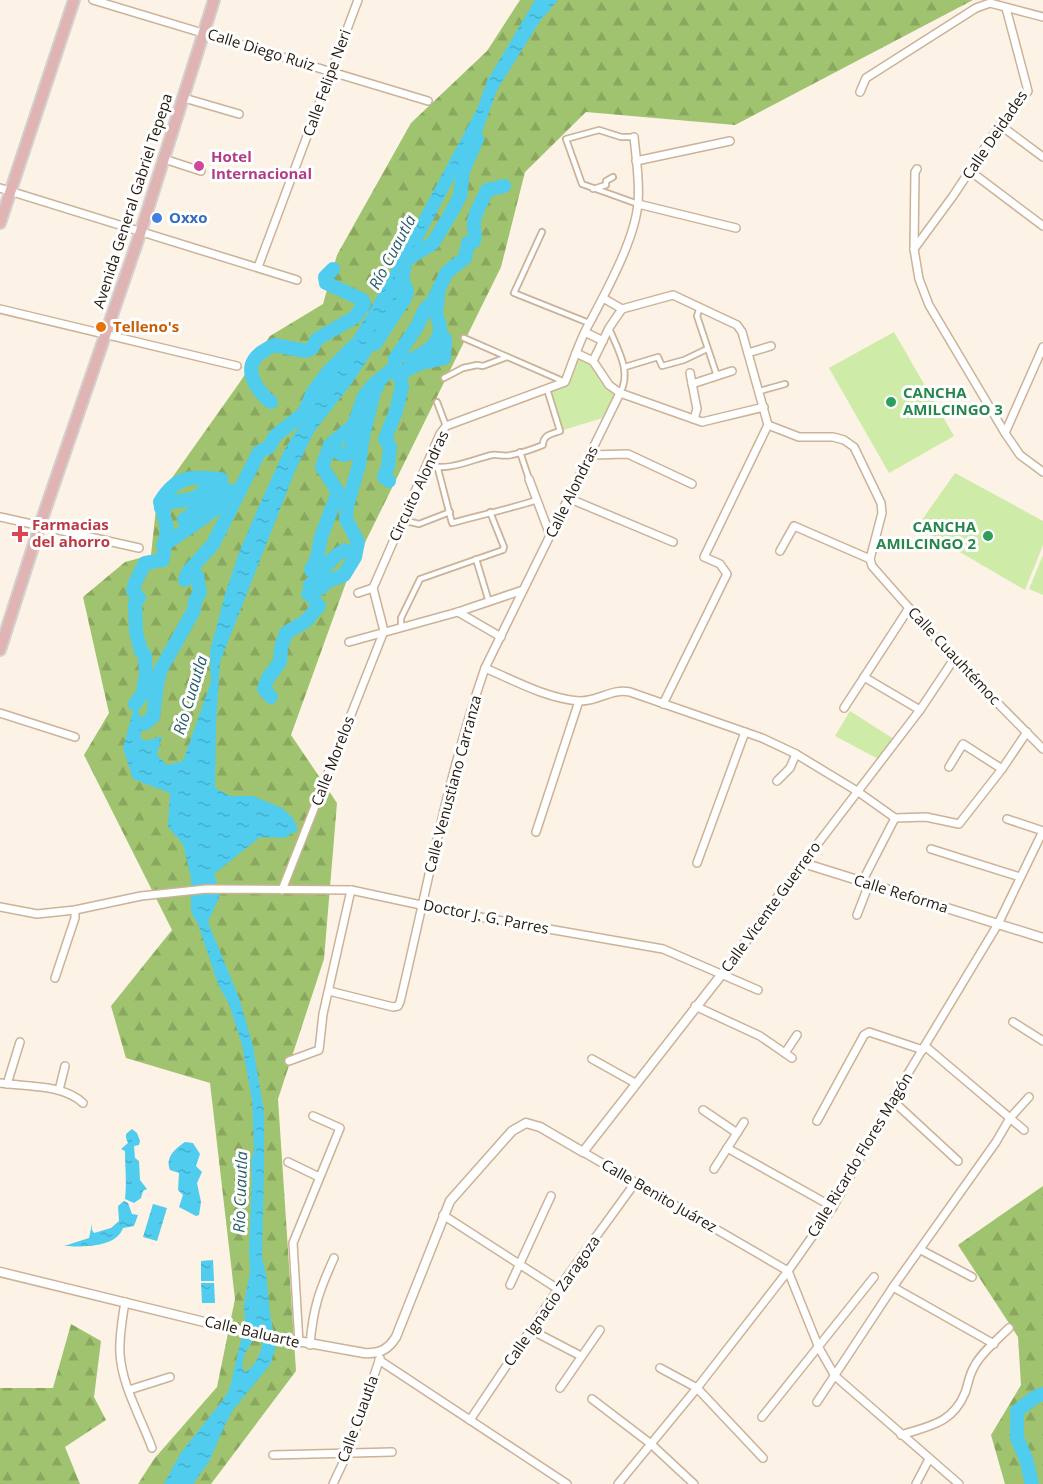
<svg xmlns="http://www.w3.org/2000/svg" width="1043" height="1484" font-family="'Open Sans',sans-serif">
<style>
.green{fill:#ceeba8}
.forest{fill:url(#forest-firs)}
.water{fill:url(#water-ripples);fill-rule:evenodd}
.lines{fill:none;stroke-linecap:round;stroke-linejoin:round}
.river{stroke:#4fccee;stroke-width:14}
.pedestrian-casing{stroke:#ccb297;stroke-width:8}
.minor-casing{stroke:#ccb297;stroke-width:10}
.tertiary-casing{stroke:#ccb297;stroke-width:11}
.primary-casing{stroke:#d3d1cf;stroke-width:14}
.pedestrian{stroke:#fff;stroke-width:4.5}
.minor{stroke:#fff;stroke-width:7}
.tertiary{stroke:#fff;stroke-width:8}
.primary{stroke:#e0b4b3;stroke-width:10}
.hotel-dot{fill:#d1479c;stroke:#fff;stroke-width:2}
.shop-dot{fill:#3f7fe0;stroke:#fff;stroke-width:2}
.food-dot{fill:#e8710a;stroke:#fff;stroke-width:2}
.leisure-dot{fill:#2e9e5b;stroke:#fff;stroke-width:2}
.health-dot{fill:#e0444e;stroke:#fff;stroke-width:2}
.labels{text-anchor:middle;stroke-width:6;stroke-linejoin:round;paint-order:stroke}
.street-label{font-size:15px;fill:#231a0f;stroke:#fff}
.hotel-label{font-size:15px;font-weight:bold;fill:#b23c85;stroke:#fff;text-anchor:start}
.shop-label{font-size:15px;font-weight:bold;fill:#366cbe;stroke:#fff;text-anchor:start}
.food-label{font-size:15px;font-weight:bold;fill:#c56008;stroke:#fff;text-anchor:start}
.leisure-label{font-size:15px;font-weight:bold;fill:#27864d;stroke:#fff;text-anchor:start}
.health-label{font-size:15px;font-weight:bold;fill:#be3a42;stroke:#fff;text-anchor:start}
.water-label{font-size:16px;font-style:italic;fill:#295c6b;stroke:#fff}
</style>
<defs>
<pattern id="forest-firs" width="22" height="20" patternUnits="userSpaceOnUse" patternTransform="scale(1.5)"><rect width="22" height="20" fill="#a0c36f"/><path d="M5 1l3.5 6h-7zM16 11l3.5 6h-7z" fill="#8aa75f"/></pattern>
<pattern id="water-ripples" width="26" height="14" patternUnits="userSpaceOnUse" patternTransform="scale(1.5)"><rect width="26" height="14" fill="#4fccee"/><path d="M2 4q2-2 4 0t4 0M15 11q2-2 4 0t4 0" fill="none" stroke="#45afcb"/></pattern>
</defs>
<rect width="100%" height="100%" fill="#fcf2e6"/>
<g class="green">
<path d="M894,332L954,436L889,473L829,368Z"/>
<path d="M576,353L593,361L620,393L609,416L560,431L547,389L565,382Z"/>
<path d="M955,473L1043,521V545L1025,590L917,527Z"/>
<path d="M1043,555V595L1029,589Z"/>
<path d="M850,711L897,741L882,761L835,736Z"/>
</g>
<g class="forest">
<path d="M520,0H973L735,125L586,112L525,172L501,267L348,577L291,735L337,803L324,959L278,1099L296,1371L211,1484H138L154,1459L217,1387L235,1299L210,1083L126,1058L111,1006L172,930L84,755L109,713L83,597L125,562L151,555L157,499L240,382L270,336L323,304L337,255L411,123L487,51Z"/>
<path d="M1043,1186V1484H1005L991,1435L1021,1385L1018,1337L958,1245Z"/>
<path d="M71,1324L101,1341L94,1397L106,1420L65,1447L80,1484H0V1388H53Z"/>
</g>
<g class="water">
<path d="M535,0H558L540,21L497,90L482,132L460,168L409,266L383,336L352,383L314,432L295,471L220,662L216,724L215,788L230,796H253L282,808L293,818L298,830L284,838L260,837L214,874L220,895L208,922L239,998L253,1046L259,1082L264,1111V1170L262,1258L266,1274L270,1313L276,1346L270,1365L233,1410L225,1425L209,1462L193,1484H164L180,1454L225,1397L230,1387L241,1340L245,1319L244,1305L250,1271L249,1251L252,1180L251,1161L254,1151L252,1100L242,1045L229,1004L218,984L198,924L191,912V878L183,844L168,827L170,793L133,779L123,748L135,704L144,724L140,736L145,741L162,736L157,755L167,765L183,761L211,682L210,651L226,591L240,550L258,508L285,449L368,313L477,109L487,81ZM256,1337L262,1340C263,1351 254,1369 244,1372C239,1361 248,1346 256,1337Z"/>
<path d="M132,1129L137,1133L140,1141L139,1145L134,1146L135,1158L139,1161L140,1180L147,1189L143,1191L141,1198L134,1203L125,1199C127,1183 125,1168 125,1151L121,1149L128,1143L126,1138V1134Z"/>
<path d="M185,1142L193,1143L200,1154L196,1166L202,1172L197,1183L201,1202L199,1215L196,1216L179,1207L183,1195L178,1190L179,1173L170,1170C165,1157 175,1149 185,1142Z"/>
<path d="M124,1201L128,1203L132,1214L138,1215L134,1226L123,1228C116,1248 82,1247 64,1246L89,1238L92,1224V1230L94,1233L111,1228L119,1221L118,1206Z"/>
<path d="M153,1204L167,1208L157,1241L143,1237Z"/>
<path d="M213,1260L214,1281H201V1261Z"/>
<path d="M201,1283H214L215,1303H202Z"/>
</g>
<g class="lines">
<g class="river">
<path d="M375,344L405,298L407,291L402,279L406,260L433,243L451,213L460,196L463,171L477,139L474,135L476,127"/>
<path d="M410,360C423,354 440,346 440,327C440,322 437,319 436,314C436,307 438,301 438,294"/>
<path d="M271,402C260,394 245,374 254,360C258,353 267,349 274,345L306,351L312,348L317,339L355,317L364,304L363,300L326,283L325,277L333,269"/>
<path d="M328,451H335L344,455L351,453L353,429L357,422"/>
<path d="M389,481L384,477L388,466L390,447L385,439L396,411L402,387L400,377L403,372L418,364L444,358L445,339L440,334"/>
<path d="M161,508L171,502L193,499L216,483L230,493L240,488"/>
<path d="M184,520L214,495"/>
<path d="M163,545C176,537 226,504 230,493"/>
<path d="M311,570L317,558L321,537L338,492L322,467L330,445L354,425L364,396L372,386L395,367V359L418,325L424,311L433,301L447,272L465,258L468,243L474,241C476,233 473,230 474,222C475,211 483,200 487,190L504,186"/>
<path d="M185,580L188,572L213,544L259,452L269,447L275,436L304,413L313,392L328,372L354,346"/>
<path d="M308,594L312,590L321,588L326,582L344,575L355,557L358,542L346,519L347,506L359,465L363,436L374,392L378,384"/>
<path d="M271,697L264,689L268,678L280,662L281,648L286,633L306,621L319,606L314,600L310,585C323,573 328,558 345,550"/>
<path d="M135,704L144,692L143,690L146,676L145,655L141,651L136,632L135,603L139,598L133,591L135,583L145,563L163,560L167,527L160,502C177,474 192,477 221,479"/>
<path d="M144,724L153,717L157,684L161,669L194,610L195,601L200,592L197,576"/>
<path d="M1032,1484L1026,1459L1017,1438V1411L1035,1397L1043,1394"/>
</g>
<defs>
<g id="pedestrian">
<path d="M634,137H621L599,130L566,139L582,184L638,204"/>
<path d="M593,189L606,185V181L613,177"/>
<path d="M542,232L514,293L589,323"/>
<path d="M700,307L697,316L717,376"/>
<path d="M609,328C618,350 632,372 620,393"/>
<path d="M464,338L565,382"/>
<path d="M625,367L658,357L662,366L684,360L707,349"/>
<path d="M444,378L463,368L477,365L483,366L507,357"/>
<path d="M760,391L785,384"/>
<path d="M437,402L446,426"/>
<path d="M520,452L529,479"/>
<path d="M426,465C448,472 470,460 492,455C498,454 504,457 511,455C522,453 533,449 543,445C543,435 551,434 560,431L547,389"/>
<path d="M438,469L452,523C481,515 509,509 537,500"/>
<path d="M402,520L419,524L450,512"/>
<path d="M476,559L489,602"/>
<path d="M401,627V618L420,579L503,550L504,547L490,512"/>
</g>
<g id="minor">
<path d="M93,0L428,101"/>
<path d="M860,92L866,78L976,8L990,3L1043,17"/>
<path d="M184,98L239,114"/>
<path d="M1000,125L1043,157"/>
<path d="M164,159L201,171"/>
<path d="M636,161L730,141"/>
<path d="M917,169L915,172L914,249L919,279L929,305L1005,433L1020,455L1043,472"/>
<path d="M970,171L1043,226"/>
<path d="M0,188L297,280"/>
<path d="M638,204L736,228"/>
<path d="M914,249L953,196L1000,125L1028,91L1006,8"/>
<path d="M258,267L358,0"/>
<path d="M603,298L622,309L673,295L737,325L742,332L768,425"/>
<path d="M0,309L237,366"/>
<path d="M585,332L603,341"/>
<path d="M576,353L593,361L609,385L620,393L702,422L764,407"/>
<path d="M748,353L771,346"/>
<path d="M593,361L609,328L622,309"/>
<path d="M690,373L697,409L694,419"/>
<path d="M692,384L732,371"/>
<path d="M768,425L799,437H833L844,440L854,447L881,503L882,513L870,559"/>
<path d="M1005,433L1043,347"/>
<path d="M590,455L628,454L692,484"/>
<path d="M529,479L550,535"/>
<path d="M568,498L673,542"/>
<path d="M0,517L139,548"/>
<path d="M780,551L794,526L870,559"/>
<path d="M870,559L872,566L954,659L1043,749"/>
<path d="M358,593L373,588"/>
<path d="M458,612L501,637"/>
<path d="M384,631L373,588L440,434L446,426L565,382C573,362 579,341 590,322C607,290 636,237 638,202C640,181 636,158 634,137"/>
<path d="M349,642L458,612L523,590"/>
<path d="M485,668C515,681 546,698 579,701C598,702 611,688 630,692L762,738L796,754L857,791L895,818L926,817L959,824L1002,769L1027,732"/>
<path d="M864,677L920,710"/>
<path d="M663,704L727,574L720,564L704,557L768,425"/>
<path d="M844,708L909,608"/>
<path d="M0,713L75,737"/>
<path d="M949,767L963,744L1002,769"/>
<path d="M777,781L790,768L796,754"/>
<path d="M536,832L579,701"/>
<path d="M931,849L1020,877"/>
<path d="M697,863L745,732"/>
<path d="M803,863L920,710L954,659"/>
<path d="M862,882L895,818"/>
<path d="M282,890L384,631"/>
<path d="M0,907L37,914L75,910L141,896L206,889L351,890L463,914L663,949L758,990"/>
<path d="M857,915L869,884"/>
<path d="M55,978L75,918V910"/>
<path d="M329,991L393,1007L398,1006L400,1002C427,889 447,778 485,668L620,393"/>
<path d="M695,1006L760,1036L792,1058"/>
<path d="M1013,1022L1043,1041"/>
<path d="M925,1046L1024,1130"/>
<path d="M785,1053L797,1035"/>
<path d="M592,1059L635,1083"/>
<path d="M289,1061L319,1050L323,1014L351,890"/>
<path d="M0,1083C27,1087 63,1084 83,1103"/>
<path d="M7,1084L20,1042"/>
<path d="M59,1090L65,1066"/>
<path d="M892,1100L958,1161"/>
<path d="M703,1110L737,1133"/>
<path d="M817,1121L864,1035L869,1032L923,1050"/>
<path d="M727,1148L833,1207"/>
<path d="M583,1152L788,1271L819,1348L835,1376L959,1484"/>
<path d="M288,1162L319,1177"/>
<path d="M714,1169L744,1122"/>
<path d="M443,1215L558,1289"/>
<path d="M921,1250L972,1277"/>
<path d="M510,1285L551,1196"/>
<path d="M893,1287L994,1344"/>
<path d="M125,1302C122,1320 119,1337 120,1354C122,1386 141,1418 152,1448"/>
<path d="M531,1330L581,1356"/>
<path d="M299,1343L293,1243L340,1128L313,1116"/>
<path d="M310,1345C313,1308 319,1291 334,1258"/>
<path d="M379,1360L567,1484"/>
<path d="M660,1368L697,1388L763,1458"/>
<path d="M560,1388L600,1330"/>
<path d="M129,1390L170,1377"/>
<path d="M592,1399L651,1444L694,1484"/>
<path d="M817,1402L893,1287L996,1142L1010,1118L1029,1097"/>
<path d="M762,1417L874,1277"/>
<path d="M470,1420L558,1289L635,1183"/>
<path d="M901,1435C929,1426 952,1424 965,1393C968,1385 969,1375 974,1367C980,1354 998,1339 1009,1328"/>
<path d="M273,1455L392,1452"/>
<path d="M333,1484L348,1452L380,1358"/>
<path d="M618,1484L697,1388L788,1271L833,1207L892,1100L998,924L1043,831L1007,819"/>
<path d="M916,1484L929,1459"/>
</g>
<path id="tertiary" d="M0,1272L237,1330L364,1353C379,1354 388,1350 396,1337L450,1201L512,1131L526,1123L540,1127L583,1152L722,974L803,863L1043,938"/>
<g id="primary">
<path d="M0,223L74,0"/>
<path d="M0,650L40,525L141,231L214,0"/>
</g>
</defs>
<use href="#pedestrian" class="pedestrian-casing"/>
<use href="#minor" class="minor-casing"/>
<use href="#tertiary" class="tertiary-casing"/>
<use href="#primary" class="primary-casing"/>
<use href="#pedestrian" class="pedestrian"/>
<use href="#minor" class="minor"/>
<use href="#tertiary" class="tertiary"/>
<use href="#primary" class="primary"/>
</g>
<circle class="hotel-dot" cx="199" cy="166" r="6"/>
<circle class="shop-dot" cx="157" cy="218" r="6"/>
<circle class="food-dot" cx="101" cy="327" r="6"/>
<g class="leisure-dot">
<circle cx="891" cy="402" r="6"/>
<circle cx="988" cy="536" r="6"/>
</g>
<path class="health-dot" d="M17 525h6v6h6v6h-6v6h-6v-6h-6v-6h6z"/>
<g class="labels">
<g class="street-label">
<text transform="translate(261 50) rotate(17)" y="5">Calle Diego Ruiz</text>
<text transform="translate(327 83) rotate(-70)" y="5">Calle Felipe Neri</text>
<text transform="translate(995 135) rotate(-56)" y="5">Calle Deidades</text>
<text transform="translate(133 201) rotate(-72)" y="5">Avenida General Gabriel Tepepa</text>
<text transform="translate(419 486) rotate(-65)" y="5">Circuito Alondras</text>
<text transform="translate(572 492) rotate(-64)" y="5">Calle Alondras</text>
<text transform="translate(954 656) rotate(47)" y="5">Calle Cuauhtémoc</text>
<text transform="translate(333 761) rotate(-69)" y="5">Calle Morelos</text>
<text transform="translate(453 784) rotate(-75)" y="5">Calle Venustiano Carranza</text>
<text transform="translate(901 894) rotate(17)" y="5">Calle Reforma</text>
<text transform="translate(771 907) rotate(-54)" y="5">Calle Vicente Guerrero</text>
<text transform="translate(486 917) rotate(11)" y="5">Doctor J. G. Parres</text>
<text transform="translate(860 1155) rotate(-59)" y="5">Calle Ricardo Flores Magón</text>
<text transform="translate(659 1196) rotate(30)" y="5">Calle Benito Juárez</text>
<text transform="translate(552 1301) rotate(-55)" y="5">Calle Ignacio Zaragoza</text>
<text transform="translate(252 1332) rotate(13)" y="5">Calle Baluarte</text>
<text transform="translate(358 1419) rotate(-70)" y="5">Calle Cuautla</text>
</g>
<g class="hotel-label">
<text x="211" y="162">Hotel<tspan x="211" dy="17">Internacional</tspan></text>
</g>
<g class="shop-label">
<text x="169" y="223">Oxxo</text>
</g>
<g class="food-label">
<text x="113" y="332">Telleno's</text>
</g>
<g class="leisure-label">
<text x="903" y="398">CANCHA<tspan x="903" dy="17">AMILCINGO 3</tspan></text>
<text x="976" y="532" text-anchor="end">CANCHA<tspan x="976" dy="17">AMILCINGO 2</tspan></text>
</g>
<g class="health-label">
<text x="32" y="530">Farmacias<tspan x="32" dy="17">del ahorro</tspan></text>
</g>
<g class="water-label">
<text transform="translate(392 252) rotate(-62)" y="6">Río Cuautla</text>
<text transform="translate(190 695) rotate(-73)" y="6">Río Cuautla</text>
<text transform="translate(240 1192) rotate(-88)" y="6">Río Cuautla</text>
</g>
</g>
</svg>
